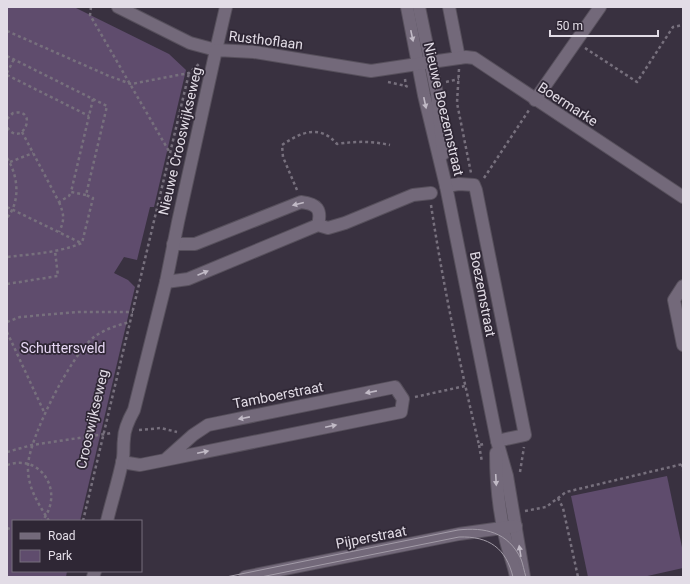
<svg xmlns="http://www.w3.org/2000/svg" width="690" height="584" font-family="Roboto,sans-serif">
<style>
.green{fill:#5f4c6d}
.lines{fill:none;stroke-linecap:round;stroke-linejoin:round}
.street-casing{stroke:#57505c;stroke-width:14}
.secondary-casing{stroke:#57505c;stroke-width:14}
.path{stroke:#77707d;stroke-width:2.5;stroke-dasharray:3 3;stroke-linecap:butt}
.street{stroke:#73697a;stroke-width:12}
.secondary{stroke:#73697a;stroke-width:12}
.tram{stroke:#a29ba7;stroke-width:1}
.oneway{fill:#c1bac6}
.labels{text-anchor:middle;stroke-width:3.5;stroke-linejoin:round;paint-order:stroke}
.street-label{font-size:14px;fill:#e2dce6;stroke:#2f2735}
.park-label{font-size:14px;fill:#e8d8f5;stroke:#2f2735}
</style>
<rect width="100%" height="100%" fill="#393140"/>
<g class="green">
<path d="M7,7H74L169,54L186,70L154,207H150L137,260L124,257L114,273L128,280L135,287L80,521H13V571H67L66,577H7Z"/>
<path d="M667,476L683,552V568L643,577H588L571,496Z"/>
</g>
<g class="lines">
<defs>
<g id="street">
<path d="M118,7L190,43L216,50L226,7"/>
<path d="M449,7L459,58"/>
<path d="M431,62L466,57L474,58L683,197"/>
<path d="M535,100L600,7"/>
<path d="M446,186L459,184L474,185L476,190L525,435L497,441"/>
<path d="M173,244H195L301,202C317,204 322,209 318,225"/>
<path d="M166,282L188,279L318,225L328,228L345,223L413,195L431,193"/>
<path d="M683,286L674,300L683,345"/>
<path d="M122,462L140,465L165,460L401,412L403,399L395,387L208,425L193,435L165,460"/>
</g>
<g id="secondary">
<path d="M407,7L424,95L446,186L497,441L507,476L524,577"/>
<path d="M419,7L437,94L443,154"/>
<path d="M496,453C496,483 499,512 506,541C509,553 514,565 516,577"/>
<path d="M107,521C112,500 119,479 123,458C124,451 123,446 124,439C124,429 129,419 134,410L166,282L178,222L216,50L254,52L371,71L431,62"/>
<path d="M93,577L95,571"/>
<path d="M245,577L459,534L516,526"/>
</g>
</defs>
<use href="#street" class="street-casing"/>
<use href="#secondary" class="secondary-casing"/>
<g class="path">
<path d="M91,7L90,15L170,153"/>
<path d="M7,31L109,76L131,84L189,73L199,64"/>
<path d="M585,48L637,82L673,27L683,25"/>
<path d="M7,56L107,106L86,195L93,198L82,243C58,253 32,254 7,257"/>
<path d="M459,69L457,103L471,173"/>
<path d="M7,73L14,59"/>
<path d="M7,75L89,116"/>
<path d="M405,79L406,86L410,88"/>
<path d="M388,82L406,86"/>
<path d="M446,82L459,79"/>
<path d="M7,119L13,113C40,107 22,150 7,127"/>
<path d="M22,132L59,202L69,196L71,192"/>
<path d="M7,158C18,175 21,201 7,218"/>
<path d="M10,162L33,153"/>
<path d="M484,178L529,110"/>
<path d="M297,190L283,157L282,145C301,132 320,124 337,144C356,141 372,141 390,145"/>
<path d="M86,195L71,192L93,99"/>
<path d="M59,202C64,214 65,220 59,232"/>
<path d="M431,205C443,285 460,365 479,445L484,444"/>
<path d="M7,207L81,243"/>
<path d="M7,284L58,276L55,251"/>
<path d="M7,322L20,317L78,312H133"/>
<path d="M7,332L45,414"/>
<path d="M415,397L465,386"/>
<path d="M139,430L161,428L177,432"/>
<path d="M479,445L482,462"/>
<path d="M7,452L32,445L112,433"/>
<path d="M682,464L683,470"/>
<path d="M7,465C42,453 65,493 42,521"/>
<path d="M520,472L524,447"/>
<path d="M558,498L563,508L578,577"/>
<path d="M525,511L546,507L566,492L683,464"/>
<path d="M49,521C38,503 27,487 28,465C30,436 71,355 94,337C105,329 118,325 130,322"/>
<path d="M83,521L189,73"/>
<path d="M7,528L13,530"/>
</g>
<use href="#street" class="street"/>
<use href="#secondary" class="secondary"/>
<g class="tram">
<path d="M226,577L458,530C485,527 508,532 521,559C523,564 524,571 526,577"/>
<path d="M261,577L459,537C489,536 506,548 513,577"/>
</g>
</g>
<defs><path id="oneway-solid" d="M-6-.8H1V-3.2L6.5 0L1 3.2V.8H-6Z"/></defs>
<g class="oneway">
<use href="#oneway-solid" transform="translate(412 36) rotate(78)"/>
<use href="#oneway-solid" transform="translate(425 103) rotate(78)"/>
<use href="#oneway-solid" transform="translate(298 204) rotate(166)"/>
<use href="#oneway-solid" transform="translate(203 273) rotate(-23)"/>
<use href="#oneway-solid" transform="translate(371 392) rotate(169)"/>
<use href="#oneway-solid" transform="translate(244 418) rotate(169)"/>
<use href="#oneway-solid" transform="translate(331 426) rotate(-12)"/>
<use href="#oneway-solid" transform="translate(203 452) rotate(-12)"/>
<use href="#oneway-solid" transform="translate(496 480) rotate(87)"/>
<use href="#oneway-solid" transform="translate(520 551) rotate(-99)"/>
</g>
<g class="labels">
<g class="street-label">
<text transform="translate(266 40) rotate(7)" y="5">Rusthoflaan</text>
<text transform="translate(568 104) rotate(33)" y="5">Boermarke</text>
<text transform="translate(444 109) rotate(77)" y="5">Nieuwe Boezemstraat</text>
<text transform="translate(180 141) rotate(-77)" y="5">Nieuwe Crooswijkseweg</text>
<text transform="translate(483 294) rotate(79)" y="5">Boezemstraat</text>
<text transform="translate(278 395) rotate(-11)" y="5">Tamboerstraat</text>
<text transform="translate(92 419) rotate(-77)" y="5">Crooswijkseweg</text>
<text transform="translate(371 537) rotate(-11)" y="5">Pijperstraat</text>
</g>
<g class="park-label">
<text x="63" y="353">Schuttersveld</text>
</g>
</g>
<rect width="690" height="584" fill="none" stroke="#e2dce6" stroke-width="16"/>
<rect x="12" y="520" width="130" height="52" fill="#2f2735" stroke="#776f7c"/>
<rect x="20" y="533" width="20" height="6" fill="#73697a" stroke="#776f7c"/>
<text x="48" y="540" font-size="12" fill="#e2dce6">Road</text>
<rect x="20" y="550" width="20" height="12" fill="#5f4c6d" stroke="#776f7c"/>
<text x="48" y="560" font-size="12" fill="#e2dce6">Park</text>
<path d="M550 30v6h108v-6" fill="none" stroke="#e2dce6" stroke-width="2"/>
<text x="556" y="30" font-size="12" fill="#e2dce6" stroke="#2f2735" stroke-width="3" paint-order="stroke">50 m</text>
</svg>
